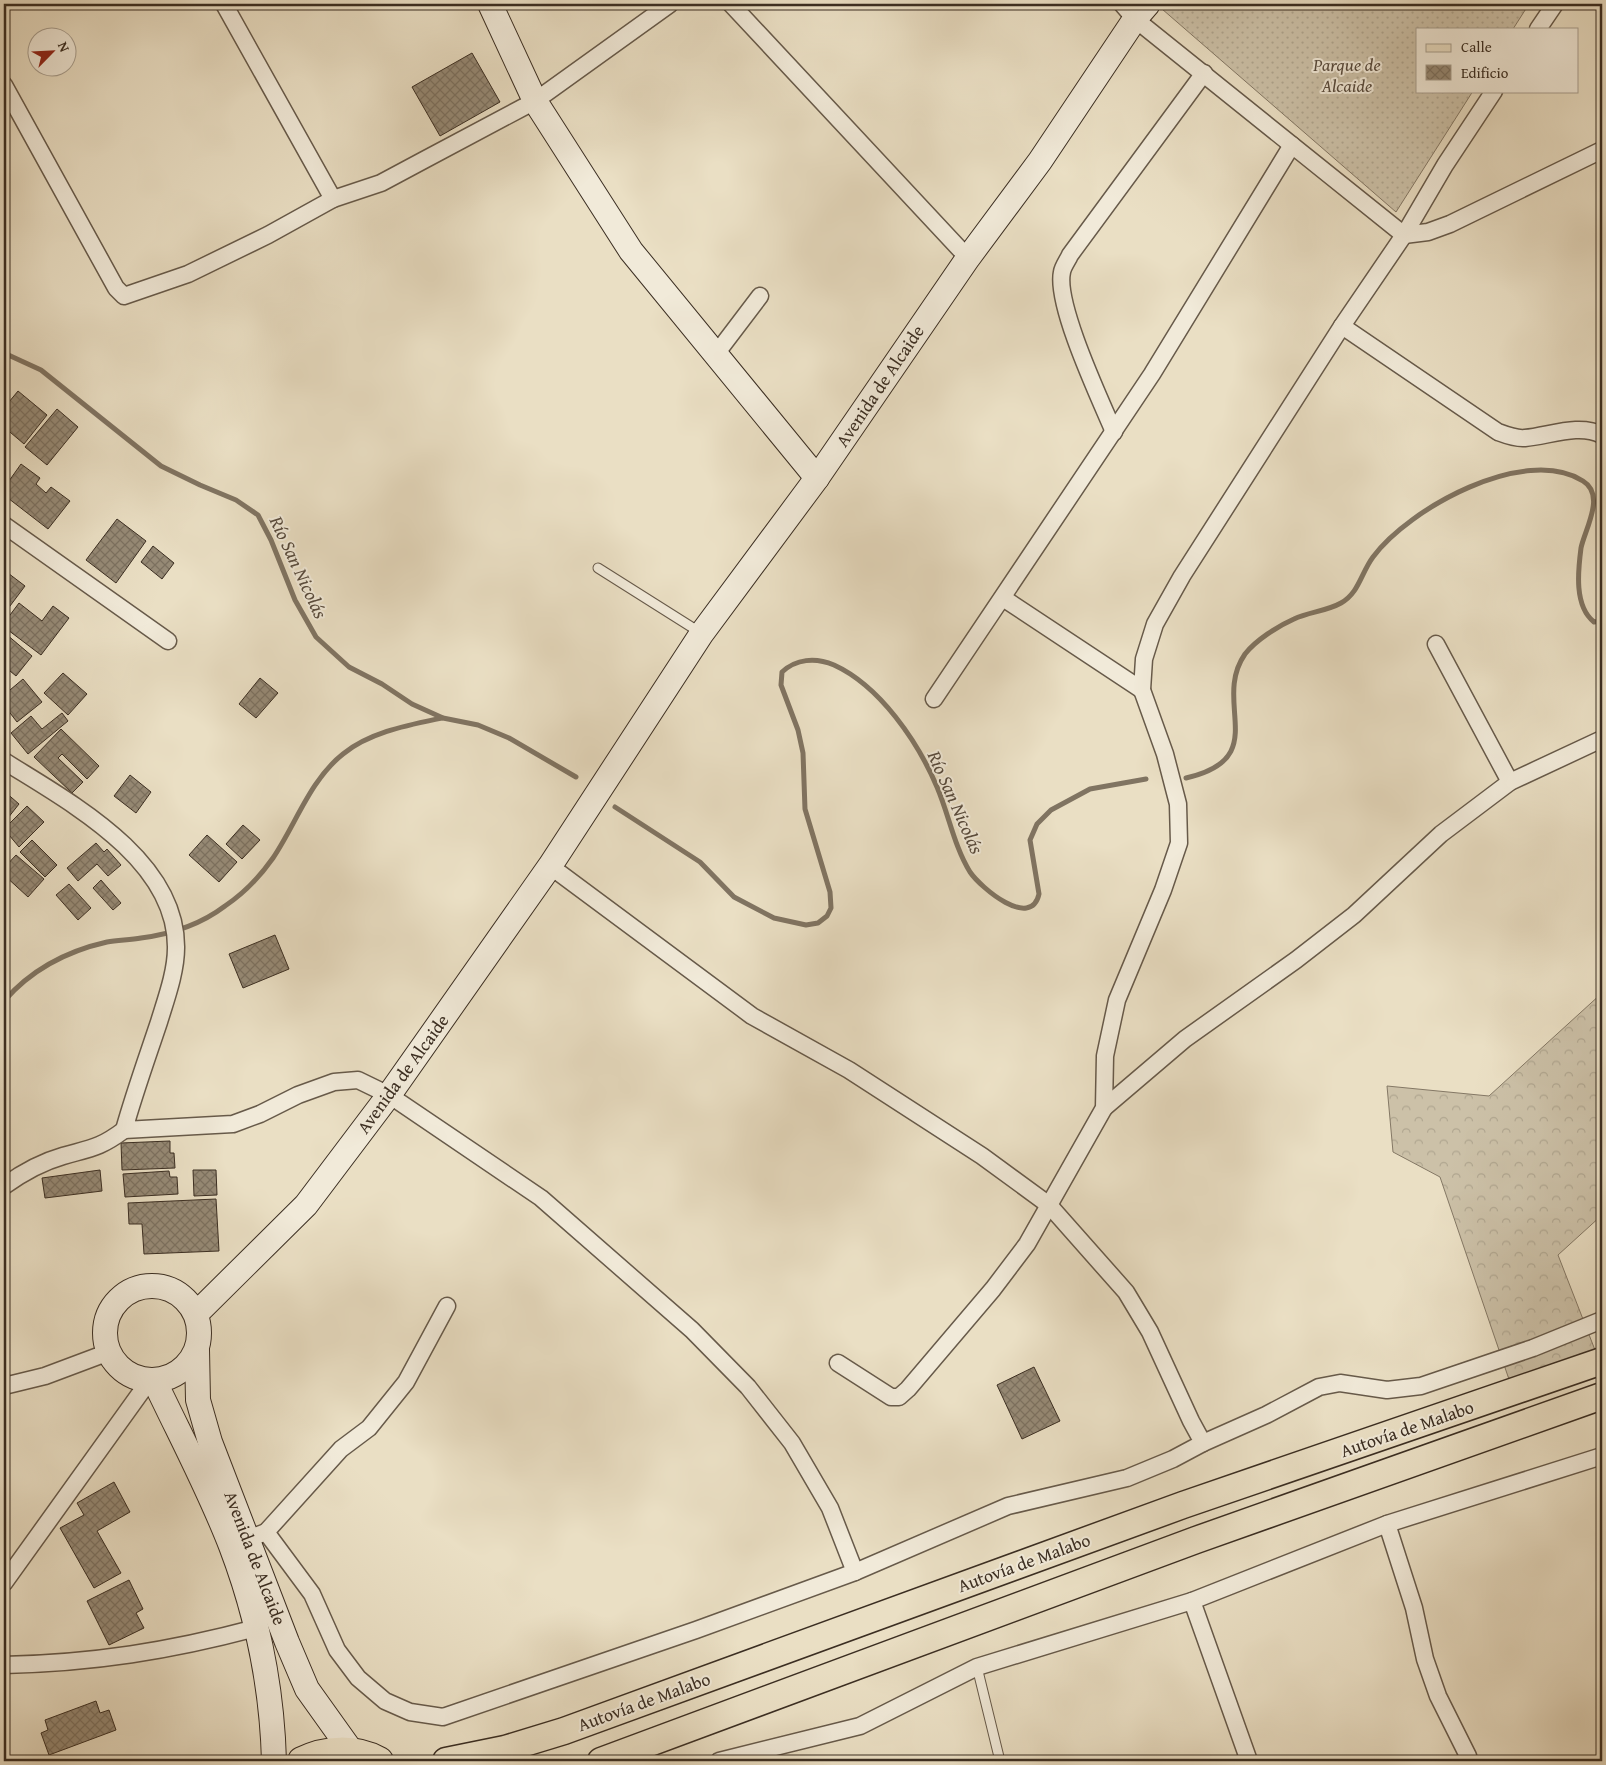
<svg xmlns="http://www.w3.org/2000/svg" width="1606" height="1765" font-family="'Gentium Book Plus',serif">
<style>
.grass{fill:url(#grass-dots);stroke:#847865}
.forest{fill:url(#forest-crowns);stroke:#847865}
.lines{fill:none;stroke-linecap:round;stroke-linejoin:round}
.stream{stroke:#807462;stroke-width:5}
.building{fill:url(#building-cross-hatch);stroke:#3b2e22}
.lane-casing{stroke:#675a4a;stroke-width:11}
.street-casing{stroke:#675a4a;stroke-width:19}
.secondary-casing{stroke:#3b2e22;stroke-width:26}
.primary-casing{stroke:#3b2e22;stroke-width:29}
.highway-casing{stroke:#3b2e22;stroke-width:30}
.lane{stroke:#f1ead9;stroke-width:9}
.street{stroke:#f1ead9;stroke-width:16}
.secondary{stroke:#f1ead9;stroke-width:24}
.primary{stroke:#eadfc4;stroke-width:26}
.highway{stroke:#eadfc4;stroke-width:28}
.labels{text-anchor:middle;stroke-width:4;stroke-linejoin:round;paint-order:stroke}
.park-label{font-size:18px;font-style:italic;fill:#584b3d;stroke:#f1ead9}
.street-label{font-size:18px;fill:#3b2e22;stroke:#f1ead9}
.water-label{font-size:19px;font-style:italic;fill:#584b3d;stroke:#f1ead9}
</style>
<defs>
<pattern id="grass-dots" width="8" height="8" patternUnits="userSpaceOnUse" patternTransform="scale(1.25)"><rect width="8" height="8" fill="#ccc1a8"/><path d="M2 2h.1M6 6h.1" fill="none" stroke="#b0a690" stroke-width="1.8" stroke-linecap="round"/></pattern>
<pattern id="forest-crowns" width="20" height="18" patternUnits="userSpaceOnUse" patternTransform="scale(1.25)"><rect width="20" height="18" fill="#ccc1a8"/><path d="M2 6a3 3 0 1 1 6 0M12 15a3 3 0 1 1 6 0" fill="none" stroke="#b0a690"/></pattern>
<pattern id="building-cross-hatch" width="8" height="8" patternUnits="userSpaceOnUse" patternTransform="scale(1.25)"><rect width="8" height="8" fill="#968a76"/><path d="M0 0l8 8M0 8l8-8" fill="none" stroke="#7c7160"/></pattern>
</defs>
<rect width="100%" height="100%" fill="#eadfc4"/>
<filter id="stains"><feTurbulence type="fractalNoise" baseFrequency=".004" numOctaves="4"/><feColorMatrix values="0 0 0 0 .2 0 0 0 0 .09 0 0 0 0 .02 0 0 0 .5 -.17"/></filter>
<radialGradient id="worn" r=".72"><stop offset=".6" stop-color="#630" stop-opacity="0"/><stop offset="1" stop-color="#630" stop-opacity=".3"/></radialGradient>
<path class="grass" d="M1167,4H1529L1513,29H1417V91H1473L1396,212L1162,9Z"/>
<path class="forest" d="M1602,993V1215L1558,1255L1602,1368L1515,1397L1440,1177L1393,1152L1387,1086L1489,1096Z"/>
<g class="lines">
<g class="stream">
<path d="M4,353L41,370L161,466L200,485L236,500L258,515L271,540L295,600L316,637L349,667L382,684L412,704L443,718L478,725L509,738L576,777"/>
<path d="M1186,778C1273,758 1211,703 1245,654C1256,640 1278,626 1294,619C1309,612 1327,611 1341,603C1359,593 1361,573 1373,557C1408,509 1525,444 1583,481C1606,495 1585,529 1581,548C1578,571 1574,606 1594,622L1602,621"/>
<path d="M615,807L700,862L734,897L774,918L806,925L818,923L827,916L831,908L830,892L805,809L803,753L798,730L781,685L782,672C796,659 815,657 834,665C880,686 918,742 937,787C949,815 954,846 970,872C981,888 1031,930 1039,894L1030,840L1037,824L1051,810L1090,789L1146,779"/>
<path d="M4,1001C31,970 67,951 107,942C118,940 130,940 141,938C172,934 200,925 225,906C243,894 261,875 273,858C296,824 310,780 343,754C370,732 409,725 442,718"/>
</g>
</g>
<g class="building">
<path d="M472,53L500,102L440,136L412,87Z"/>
<path d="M18,391L47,415L24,444L4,427V408Z"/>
<path d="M57,409L78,427L47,465L25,447Z"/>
<path d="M21,464L40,478L36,484L46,493L51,487L70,501L48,529L4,495V488Z"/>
<path d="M117,519L146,541L116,583L86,560Z"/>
<path d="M153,546L174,563L162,579L141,562Z"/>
<path d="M4,570L25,586L4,614Z"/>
<path d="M19,603L42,621L53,606L69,618L41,655L4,627V623Z"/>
<path d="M6,634L32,656L16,676L10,671L4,678V637Z"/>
<path d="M63,673L87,694L68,715L44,693Z"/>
<path d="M260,678L278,693L256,718L239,704Z"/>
<path d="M23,679L42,702L17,722L7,709L4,712V695Z"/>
<path d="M62,713L68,721L28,754L11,733L31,716L42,729Z"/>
<path d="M61,729L99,766L87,779L62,754L58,758L83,782L72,793L34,757Z"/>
<path d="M130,775L151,792L136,813L114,796Z"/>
<path d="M4,791L19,804L4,823Z"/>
<path d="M27,806L44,822L19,847L4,829Z"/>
<path d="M243,825L260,840L242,859L226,844Z"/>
<path d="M207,835L237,862L219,882L189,855Z"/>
<path d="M32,840L57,865L45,877L20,852Z"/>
<path d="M96,843L104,852L107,849L121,865L108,876L97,864L78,881L67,868Z"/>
<path d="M16,855L44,879L28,897L4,875V868Z"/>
<path d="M101,880L121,903L113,910L93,888Z"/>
<path d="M69,884L91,908L78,920L56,895Z"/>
<path d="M275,935L289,969L243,988L229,954Z"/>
<path d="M170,1141V1153H174L175,1168L122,1170L121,1143Z"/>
<path d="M100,1170L102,1191L45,1198L42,1178Z"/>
<path d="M193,1170H216L217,1195L194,1196Z"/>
<path d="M169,1171L170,1177H177L178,1194L125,1197L123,1174Z"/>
<path d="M216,1199L219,1251L144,1254L142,1224H129L128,1203Z"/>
<path d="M1034,1367L1060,1421L1022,1439L997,1385Z"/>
<path d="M114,1482L130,1512L97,1531L121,1573L94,1588L60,1528L84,1515L77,1503Z"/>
<path d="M129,1580L143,1609L136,1613L144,1628L109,1645L87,1601Z"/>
<path d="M96,1701L100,1713L109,1710L116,1730L49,1755L41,1733L48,1730L45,1720Z"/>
</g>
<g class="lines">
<defs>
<g id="lane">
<path d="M598,568L701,633"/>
<path d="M977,1667L1000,1761"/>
</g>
<g id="street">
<path d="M224,4L333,199"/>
<path d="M731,4L968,258"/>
<path d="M1122,4L1135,19L1404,235L1428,232L1450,224L1602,150"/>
<path d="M1538,29L1555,4"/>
<path d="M4,85L116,288L124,296L188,274L268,235L333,199L381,183L424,160L535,101L670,4"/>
<path d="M1342,326L1498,432C1506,435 1516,439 1525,438C1549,436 1579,423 1602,435"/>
<path d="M716,354L760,296"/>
<path d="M1114,432C1100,399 1055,304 1062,272C1063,266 1068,260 1070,255L1204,73"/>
<path d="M4,525L168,641"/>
<path d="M1003,598L1142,690"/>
<path d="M1436,644L1510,782"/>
<path d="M934,699L1152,374L1292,145"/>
<path d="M4,761C69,802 177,859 176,948C176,972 166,999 159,1022C147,1058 134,1094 124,1130L233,1124L260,1114L298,1095L334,1082L358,1080L389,1095L541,1198L692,1330L748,1387L792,1443L830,1508L855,1572"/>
<path d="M1104,1108L1185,1039L1296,960L1354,915L1441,834L1510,782L1602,739"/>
<path d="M4,1186C22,1173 42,1162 63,1156C91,1148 100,1148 124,1130"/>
<path d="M838,1363L891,1397H899L908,1389L993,1289L1027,1244L1104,1108L1105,1056L1117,1000L1163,890L1179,843L1178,804L1165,754L1142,690L1144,659L1155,624L1182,576L1342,326L1404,235L1445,165L1494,91"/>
<path d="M4,1386L45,1376L109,1352"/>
<path d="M1203,1443L1266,1415L1319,1387L1340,1383L1387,1390L1421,1386L1533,1348L1602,1320"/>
<path d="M1387,1524L1414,1608L1425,1659L1438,1696L1468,1756"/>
<path d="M266,1532L341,1449L369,1428L406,1382L447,1306"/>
<path d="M238,1543L266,1532L312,1594L337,1650L358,1678L385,1701L410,1712L443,1717L696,1630L855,1572L1008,1506L1127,1478L1173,1459L1203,1443L1191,1421L1150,1332L1126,1292L1049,1205L982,1156L849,1070L752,1016L550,866"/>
<path d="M4,1583L149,1381"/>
<path d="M1192,1601L1249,1761"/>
<path d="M4,1665C93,1663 170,1651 256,1628"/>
<path d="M719,1761L860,1726L977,1667L1192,1601L1387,1524L1602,1456"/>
</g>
<g id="secondary">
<path d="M490,4L535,101L631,251L817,478"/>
<circle cx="152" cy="1333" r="47"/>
<path d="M196,1314L306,1205L389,1095L550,866L702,633L817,478L968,258L1040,161L1135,19L1148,4"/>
<path d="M197,1350L198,1400L210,1442L287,1642L307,1689L352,1752"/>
<path d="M154,1380C180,1435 209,1489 231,1546C257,1614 272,1688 274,1761"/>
</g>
<g id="primary">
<path d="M446,1761L505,1749L564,1731L1183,1505L1602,1361"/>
<path d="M601,1761L1196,1540L1602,1396"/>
</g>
<path id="highway" d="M302,1761C326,1749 355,1748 379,1761"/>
</defs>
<use href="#lane" class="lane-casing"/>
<use href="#street" class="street-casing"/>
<use href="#secondary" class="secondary-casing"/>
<use href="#primary" class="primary-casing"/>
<use href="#highway" class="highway-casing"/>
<use href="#lane" class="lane"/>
<use href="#street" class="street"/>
<use href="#secondary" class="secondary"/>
<use href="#primary" class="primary"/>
<use href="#highway" class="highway"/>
</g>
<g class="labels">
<g class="park-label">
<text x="1347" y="71">Parque de<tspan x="1347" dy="21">Alcaide</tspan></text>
</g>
<g class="street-label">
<text transform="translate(880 386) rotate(-56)" y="6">Avenida de Alcaide</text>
<text transform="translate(403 1074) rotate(-54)" y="6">Avenida de Alcaide</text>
<text transform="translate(1407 1429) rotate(-19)" y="6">Autovía de Malabo</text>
<text transform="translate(255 1558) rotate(69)" y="6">Avenida de Alcaide</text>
<text transform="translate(1024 1563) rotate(-20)" y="6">Autovía de Malabo</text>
<text transform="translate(644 1702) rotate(-20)" y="6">Autovía de Malabo</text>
</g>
<g class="water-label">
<text transform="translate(299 567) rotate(65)" y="7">Río San Nicolás</text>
<text transform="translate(956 802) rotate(66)" y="7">Río San Nicolás</text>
</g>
</g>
<rect width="1606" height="1765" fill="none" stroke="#eadfc4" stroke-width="20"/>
<rect x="5" y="5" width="1596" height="1755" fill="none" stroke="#3b2e22" stroke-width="2.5"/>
<rect x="10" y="10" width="1586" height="1745" fill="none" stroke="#3b2e22"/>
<rect x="1416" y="28" width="162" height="65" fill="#f1ead9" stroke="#a89f90"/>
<rect x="1426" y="44" width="25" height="8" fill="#eadfc4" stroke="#a89f90"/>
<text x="1461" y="52" font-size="15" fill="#3b2e22">Calle</text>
<rect x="1426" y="65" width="25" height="15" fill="url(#building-cross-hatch)" stroke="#a89f90"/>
<text x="1461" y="78" font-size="15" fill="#3b2e22">Edificio</text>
<g transform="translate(52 52) rotate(66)"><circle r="24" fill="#f1ead9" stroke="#a89f90"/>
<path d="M0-4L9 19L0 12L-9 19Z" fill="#8f2418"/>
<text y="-8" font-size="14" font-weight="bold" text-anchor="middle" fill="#3b2e22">N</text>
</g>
<rect width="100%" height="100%" filter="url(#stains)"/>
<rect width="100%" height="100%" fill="url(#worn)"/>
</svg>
